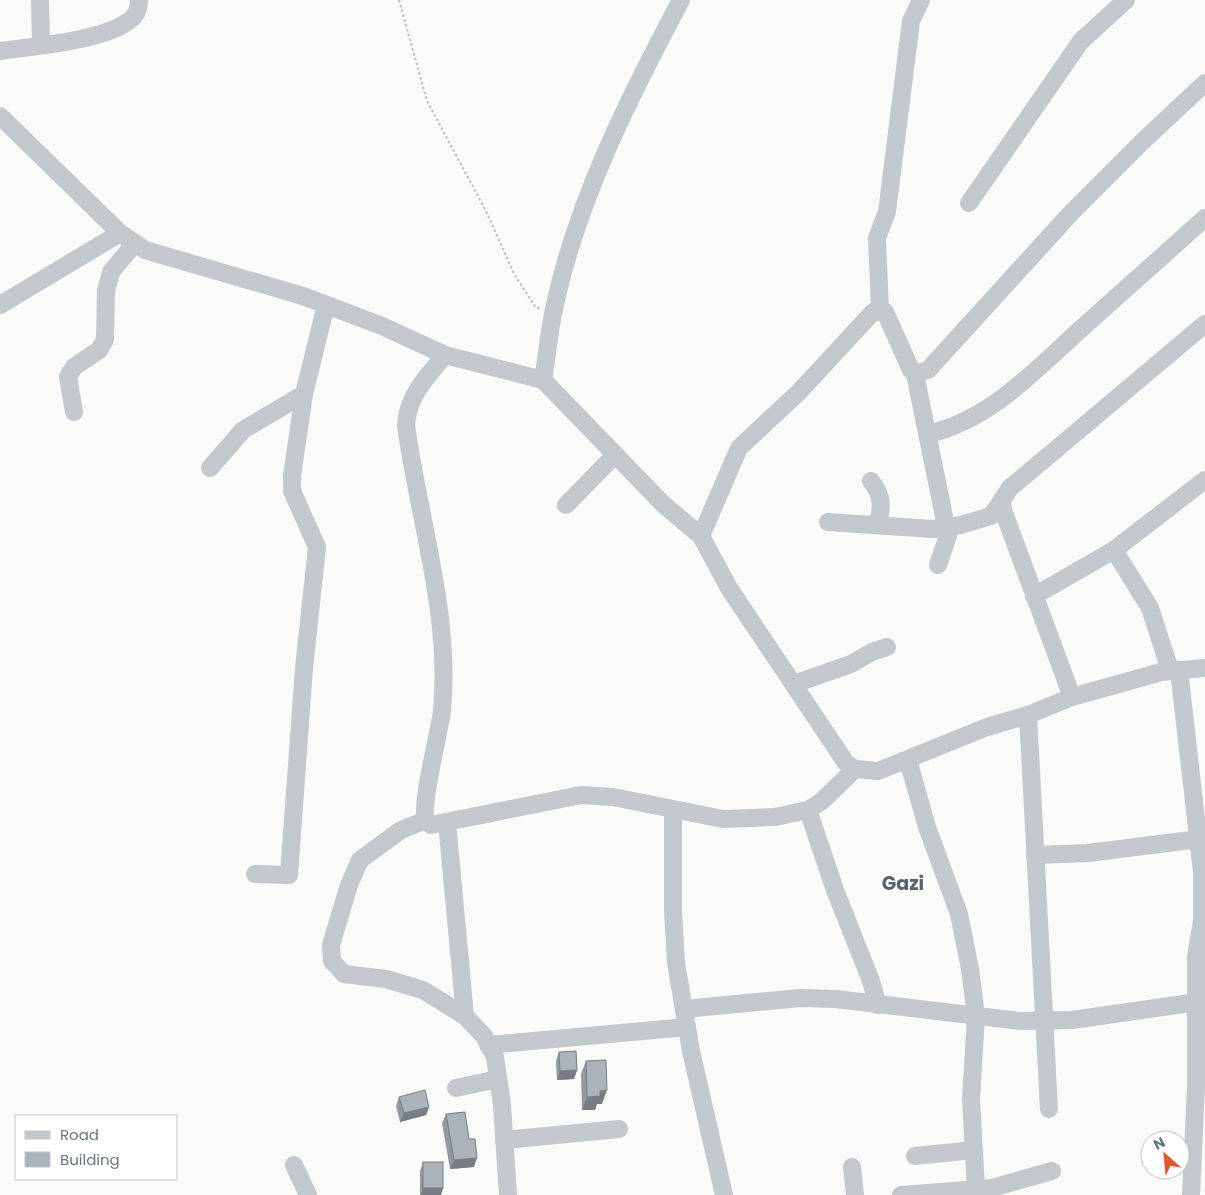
<svg xmlns="http://www.w3.org/2000/svg" width="1205" height="1195" font-family="Poppins,sans-serif">
<style>
.lines{fill:none;stroke-linecap:round;stroke-linejoin:round}
.path{stroke:#bbbfc2;stroke-width:2;stroke-dasharray:2.5 2.5;stroke-linecap:butt}
.minor{stroke:#c3c8cc;stroke-width:18}
.wall{fill:#929a9f}
.shaded-wall{fill:#777d82}
.building{fill:#aab3b9;stroke:#777d82}
.labels{text-anchor:middle;stroke-width:5;stroke-linejoin:round;paint-order:stroke}
.district-label{font-size:19px;font-weight:bold;fill:#57646e;stroke:#fff}
</style>
<rect width="100%" height="100%" fill="#fafaf8"/>
<g class="lines">
<path class="path" d="M399,0L427,101L486,211L514,274L536,308H540"/>
<g class="minor">
<path d="M40,0L41,45"/>
<path d="M0,51C34,46 104,41 130,20C137,15 139,8 139,0"/>
<path d="M0,116L120,233L145,250L303,296L382,326L445,355L543,380L663,504L701,536L729,588L846,763L855,769L878,771L987,727L1028,715L1072,697L1161,672L1205,668"/>
<path d="M969,203L1081,41L1126,0"/>
<path d="M0,305L120,233"/>
<path d="M880,310L877,238L887,212L911,21L921,0"/>
<path d="M445,355C426,378 408,395 406,425C419,521 451,614 442,711C440,729 420,807 426,820C427,822 429,824 431,825L581,795L613,797L723,819L775,817L808,810L822,801L855,769"/>
<path d="M915,374L948,536L938,565"/>
<path d="M543,380C547,357 549,332 554,309C577,200 629,98 681,0"/>
<path d="M74,412L68,377L74,367L99,350L105,340L106,291L111,272L135,243"/>
<path d="M928,434C991,420 1036,369 1083,327C1123,291 1164,255 1205,218"/>
<path d="M210,468L243,430L304,394"/>
<path d="M871,481C883,496 882,506 878,525"/>
<path d="M566,505L614,456"/>
<path d="M828,522L933,529L961,525L991,516L1002,500"/>
<path d="M701,536L739,448L799,392L873,312H885L911,370L915,374L928,370L1071,213L1143,141L1205,83"/>
<path d="M1114,550L1150,608L1170,670"/>
<path d="M1034,596L1114,550L1205,480"/>
<path d="M1179,670L1202,872V921L1196,956V1087L1191,1195"/>
<path d="M794,684L851,664L872,652L887,647"/>
<path d="M1072,697L1003,510L1002,500L1010,488L1205,324"/>
<path d="M1028,715L1049,1109"/>
<path d="M908,760L927,827L959,914L970,969L976,1016L971,1099L976,1189"/>
<path d="M673,810V910L676,963L691,1051L724,1195"/>
<path d="M808,810L835,890L871,981L878,1005"/>
<path d="M426,820L401,830L360,860L349,885L331,945L332,961L344,974L386,979L423,990L465,1016L484,1036L495,1057L502,1105L508,1195"/>
<path d="M447,822L465,1016"/>
<path d="M1035,855L1088,853L1199,839"/>
<path d="M255,874L289,875L304,668L317,547L292,491V476L304,394L326,305"/>
<path d="M684,1009L800,998L836,999L1020,1021L1072,1020L1205,1001"/>
<path d="M488,1045L687,1027"/>
<path d="M456,1088L498,1079"/>
<path d="M504,1140L619,1129"/>
<path d="M915,1156L974,1150"/>
<path d="M294,1165L308,1195"/>
<path d="M852,1167L855,1195"/>
<path d="M901,1195L992,1188L1052,1171"/>
</g>
</g>
<g class="wall">
<path d="M559,1052L577,1070L574,1079L557,1080L556,1061Z"/>
<path d="M586,1061L602,1104H597L595,1110H582L581,1074Z"/>
<path d="M399,1097L429,1107L426,1115L400,1122L396,1106Z"/>
<path d="M446,1114L469,1139L474,1167L450,1169L442,1123Z"/>
<path d="M423,1162L443,1188L441,1195H420V1171Z"/>
</g>
<g class="shaded-wall">
<path d="M577,1070L574,1079L557,1080L560,1071Z"/>
<path d="M607,1090L602,1104H597L595,1110H582L587,1097L600,1091Z"/>
<path d="M429,1107L426,1115L400,1122L404,1113Z"/>
<path d="M477,1158L474,1167L450,1169L454,1160Z"/>
<path d="M423,1188H443L441,1195H421Z"/>
</g>
<g class="building">
<path d="M576,1051L577,1070L560,1071L559,1052Z"/>
<path d="M606,1060L607,1090L600,1091V1096L587,1097L586,1061Z"/>
<path d="M425,1090L429,1107L404,1113L399,1097Z"/>
<path d="M465,1112L469,1139H475L477,1158L454,1160L446,1114Z"/>
<rect x="423" y="1162" width="20" height="26"/>
</g>
<g class="labels">
<g class="district-label">
<text x="903" y="890">Gazi</text>
</g>
</g>
<rect x="15" y="1115" width="162" height="65" fill="#ffffff" stroke="#c1c8cd"/>
<rect x="25" y="1131" width="25" height="8" fill="#c3c8cc" stroke="#c1c8cd"/>
<text x="60" y="1140" font-size="15" fill="#657683">Road</text>
<rect x="25" y="1152" width="25" height="15" fill="#aab3b9" stroke="#c1c8cd"/>
<text x="60" y="1165" font-size="15" fill="#657683">Building</text>
<g transform="translate(1165 1155) rotate(333)"><circle r="24" fill="#ffffff" stroke="#c1c8cd"/>
<path d="M0-4L9 19L0 12L-9 19Z" fill="#e4572e"/>
<text y="-8" font-size="14" font-weight="bold" text-anchor="middle" fill="#657683">N</text>
</g>
</svg>
